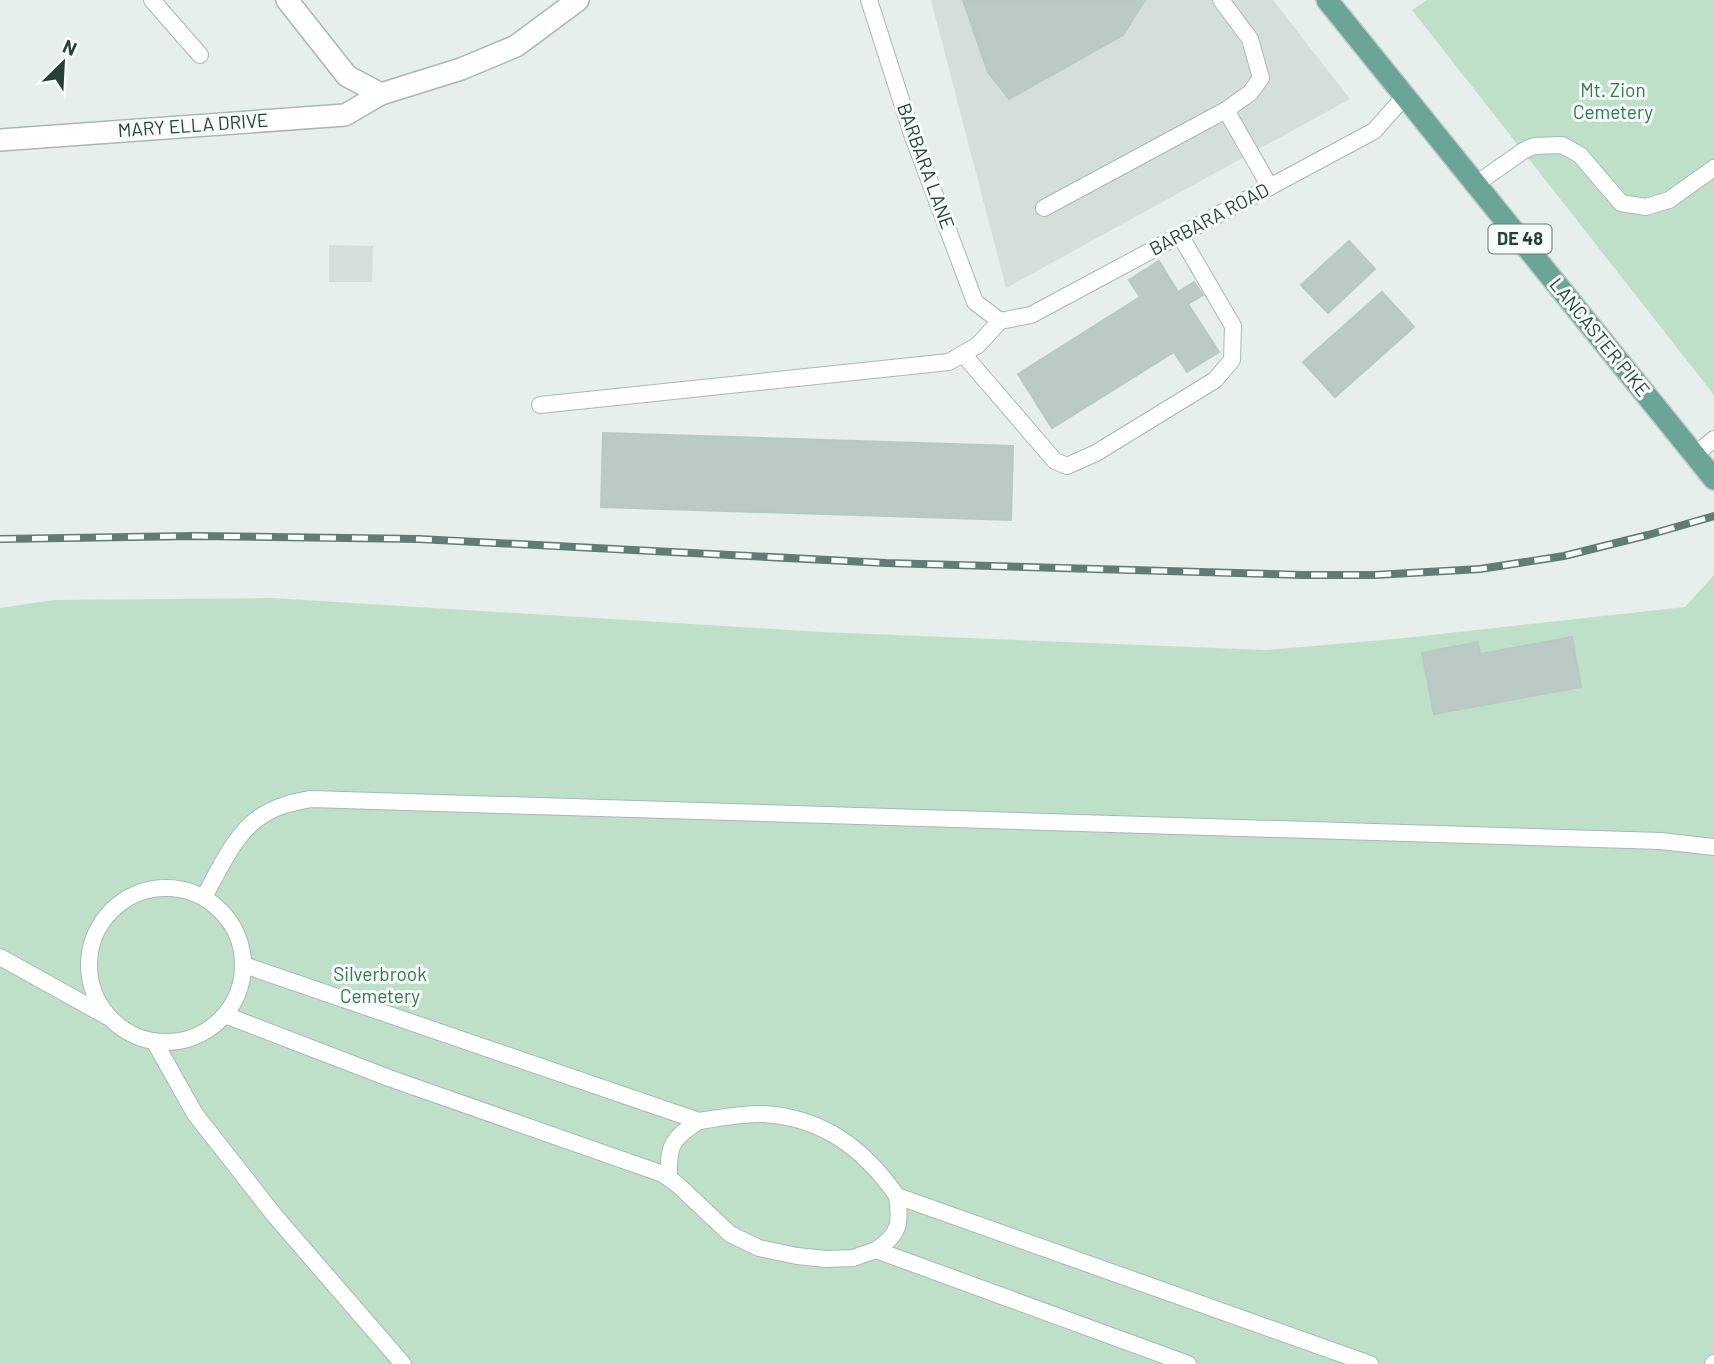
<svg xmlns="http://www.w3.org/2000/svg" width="1714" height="1364" font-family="Barlow,sans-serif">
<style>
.built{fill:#d4dfda}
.green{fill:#bfe0c8}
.building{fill:#bbcac4;stroke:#b8c9c2;stroke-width:2}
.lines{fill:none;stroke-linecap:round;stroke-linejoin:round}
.lane-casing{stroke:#a8b8b2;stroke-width:18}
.street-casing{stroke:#a8b8b2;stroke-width:24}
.primary-casing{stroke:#c2cac8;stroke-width:24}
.lane{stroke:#fff;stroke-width:16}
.street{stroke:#fff;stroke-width:21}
.primary{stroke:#6aa596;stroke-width:21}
.rail-casing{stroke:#5f7d75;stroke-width:8}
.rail{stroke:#f7fbf9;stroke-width:5;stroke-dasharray:16;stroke-linecap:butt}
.labels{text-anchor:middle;stroke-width:6;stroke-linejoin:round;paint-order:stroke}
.shield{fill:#f7fbf9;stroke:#637a73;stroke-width:2}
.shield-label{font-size:18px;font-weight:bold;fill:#24423a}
.park-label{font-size:19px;fill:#2d7a4b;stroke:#f7fbf9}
.street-label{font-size:19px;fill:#24423a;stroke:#f7fbf9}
</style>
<rect width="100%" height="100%" fill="#e6efeb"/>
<g class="built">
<path d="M931,0H1273L1350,99L1006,288Z"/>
<path d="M329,245L373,246L372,282H329Z"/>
</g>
<g class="green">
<path d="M1427,0H1714V395L1412,10Z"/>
<path d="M1714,575V1364H0V608L54,600L272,598L821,632L1266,650L1405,638L1685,607Z"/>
</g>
<g class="building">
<path d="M963,0H1145L1123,35L1009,99L988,72Z"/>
<path d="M1349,241L1375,269L1328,313L1301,285Z"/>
<path d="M1159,261L1178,292L1194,282L1203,295L1188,304L1219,352L1187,372L1174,352L1052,428L1018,374L1140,297L1129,280Z"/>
<path d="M1382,292L1414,327L1335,397L1303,362Z"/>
<path d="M603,433L1013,446L1011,520L601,507Z"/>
<path d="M1572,637L1581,687L1434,714L1422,653L1478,642L1480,654Z"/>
</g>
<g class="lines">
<defs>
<g id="lane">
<path d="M152,0L200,55"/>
<path d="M869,0L912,134L975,302L1000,321"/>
<path d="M1221,0L1250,39L1261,78L1250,93L1226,110"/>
<path d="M1476,184L1523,151L1534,146L1562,145L1580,155L1621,203L1646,207L1669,200L1714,168"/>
<path d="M1044,208L1226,110L1270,187"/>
<path d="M1000,321L1031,315L1374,131L1405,96"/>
<path d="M963,354L1055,461L1067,466L1096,453L1215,380L1232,360L1233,326L1180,235"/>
<path d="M540,405L949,362L978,345L1000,321"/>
<path d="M1695,455L1714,439"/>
<circle cx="166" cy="965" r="77"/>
<path d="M204,897C218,872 235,833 260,817C276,806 293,802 311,799L1661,841L1714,847"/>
<path d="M0,957L108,1017"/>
<path d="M244,965L699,1121C720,1118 743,1113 764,1114C824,1118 864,1149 897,1196L1370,1364"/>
<path d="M225,1015L389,1078L663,1174L678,1185L730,1234L759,1248L797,1256L826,1259L853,1258L876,1250L1188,1364"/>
<path d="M154,1041L195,1114L275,1216L403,1364"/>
<path d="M669,1178C668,1146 671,1139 699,1121"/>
<path d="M876,1250C900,1234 901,1223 897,1196"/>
<path d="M1713,1364L1714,1363"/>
</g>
<g id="street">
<path d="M287,0L347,76L381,94L461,69L516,46L578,0"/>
<path d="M0,140L345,115L381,94"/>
</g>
<path id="primary" d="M1327,0L1714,479"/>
</defs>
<use href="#lane" class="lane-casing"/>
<use href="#street" class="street-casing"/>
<use href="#primary" class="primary-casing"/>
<use href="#lane" class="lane"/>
<use href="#street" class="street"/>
<use href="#primary" class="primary"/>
<defs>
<path id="rail" d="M0,539L195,536L419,539L886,563L1303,575H1375L1480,569L1564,556L1648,535L1714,516"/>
</defs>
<use href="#rail" class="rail-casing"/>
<use href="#rail" class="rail"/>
</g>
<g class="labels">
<rect class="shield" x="1488.5" y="224.5" width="63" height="29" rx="5"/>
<g class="shield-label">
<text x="1520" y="245">DE 48</text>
</g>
<g class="park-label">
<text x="1613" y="97">Mt. Zion<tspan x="1613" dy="22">Cemetery</tspan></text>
<text x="380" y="981">Silverbrook<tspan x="380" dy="22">Cemetery</tspan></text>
</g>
<g class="street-label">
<text transform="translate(193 125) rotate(-4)" y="7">MARY ELLA DRIVE</text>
<text transform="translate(926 166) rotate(70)" y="7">BARBARA LANE</text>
<text transform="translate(1209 219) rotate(-28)" y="7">BARBARA ROAD</text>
<text transform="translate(1600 337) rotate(51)" y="7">LANCASTER PIKE</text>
</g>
</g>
<g transform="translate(63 63) rotate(24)" stroke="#f7fbf9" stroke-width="5" paint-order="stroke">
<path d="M0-5L12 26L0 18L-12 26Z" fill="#24423a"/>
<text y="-10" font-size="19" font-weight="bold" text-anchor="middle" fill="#24423a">N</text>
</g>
</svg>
